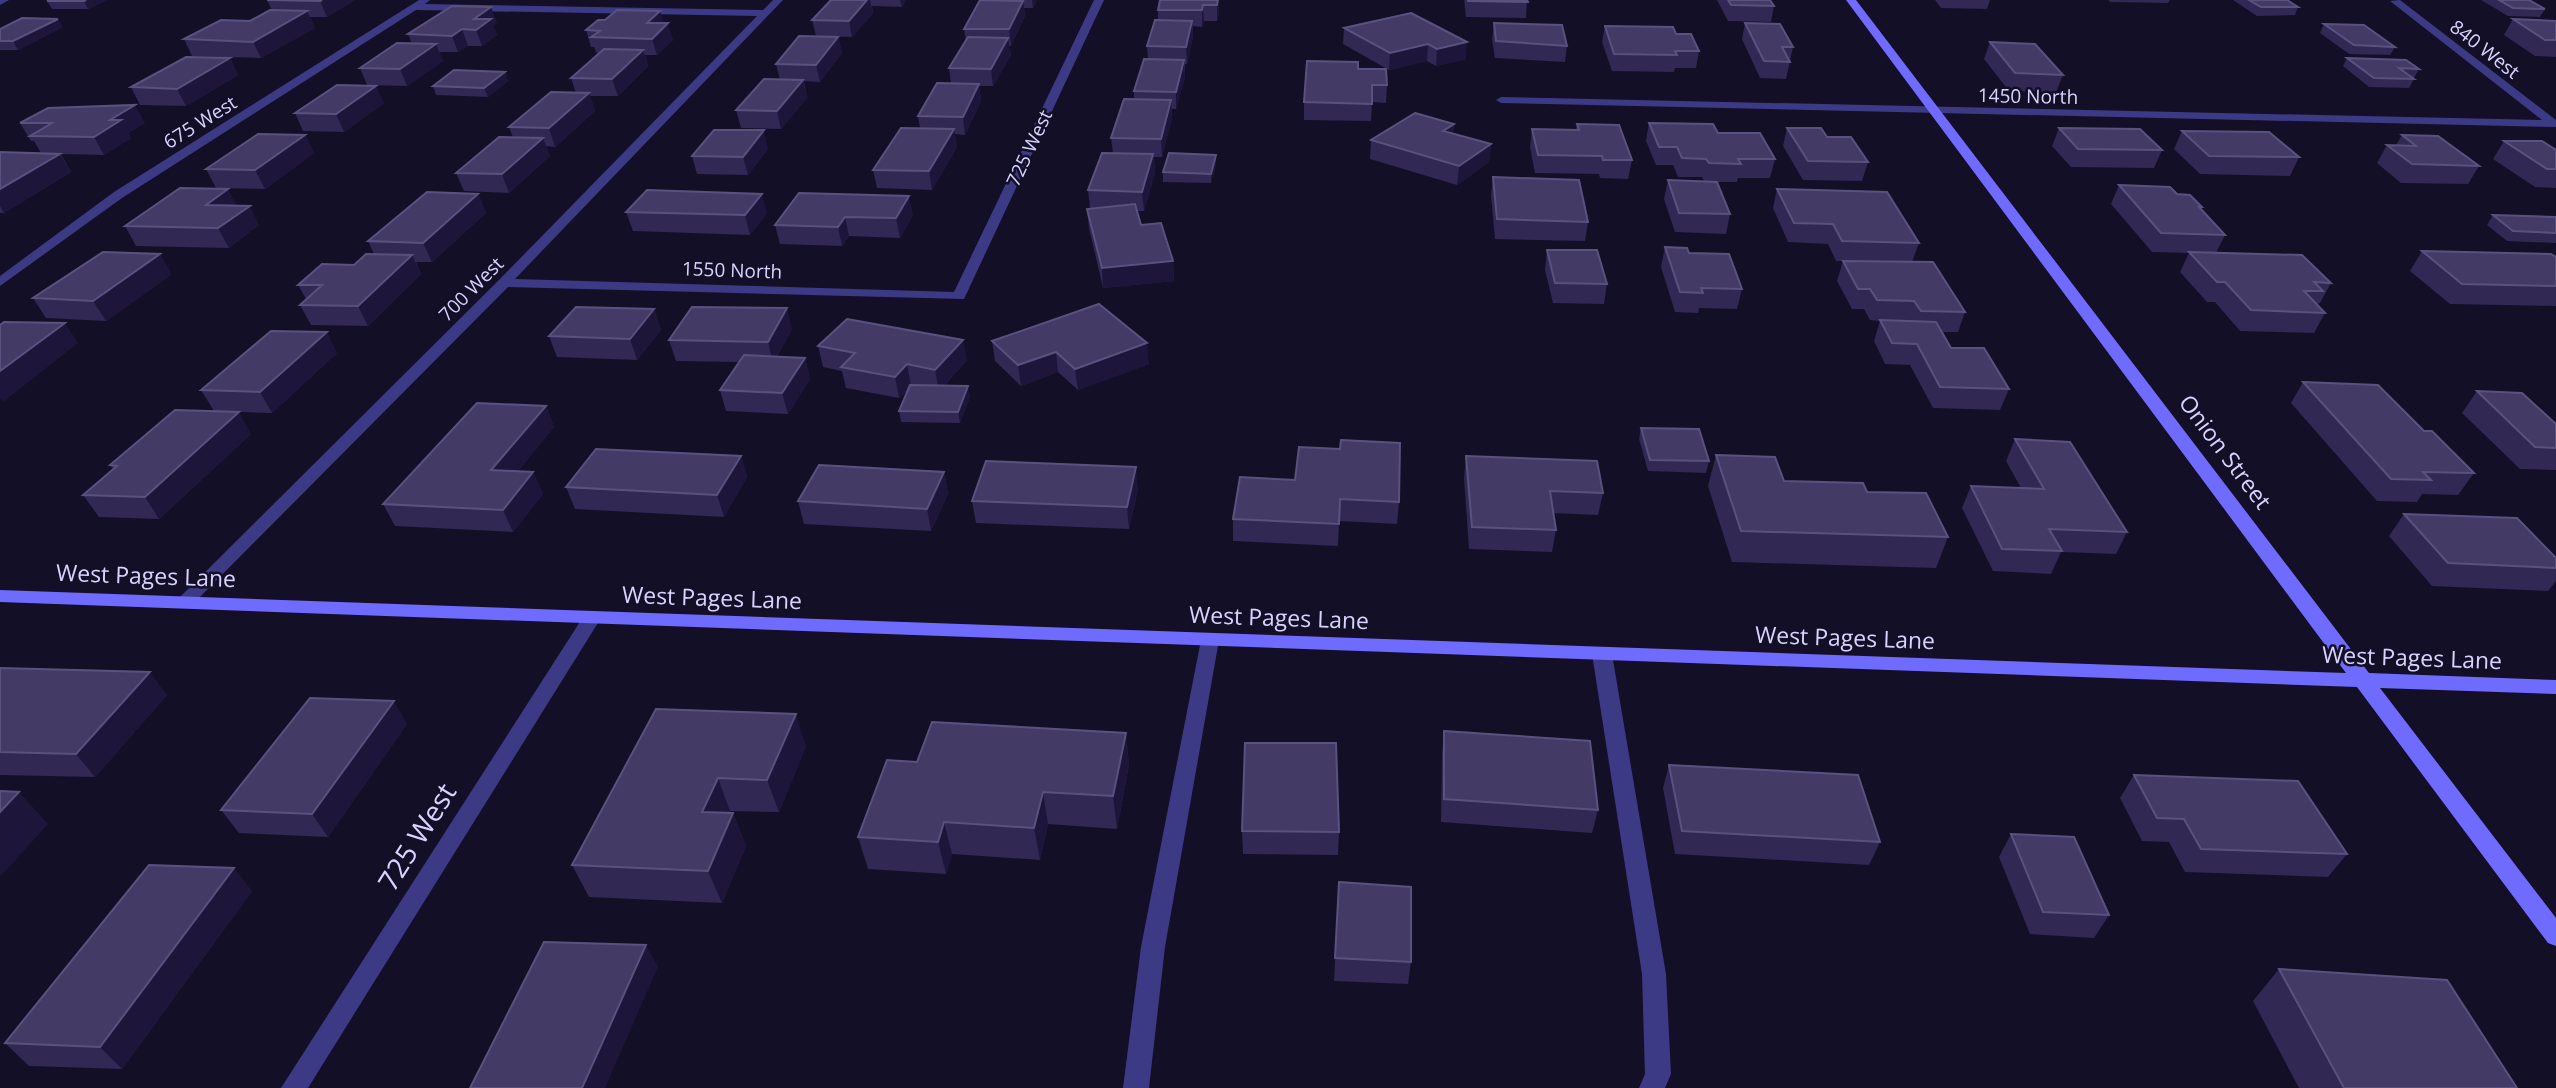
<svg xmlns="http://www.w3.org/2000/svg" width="2556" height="1088" font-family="'Open Sans',sans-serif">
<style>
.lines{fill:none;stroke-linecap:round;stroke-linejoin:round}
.lane{fill:#3d3a85;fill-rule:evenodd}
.street{fill:#3d3a85;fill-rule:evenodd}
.secondary{fill:#6f6bff;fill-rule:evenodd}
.wall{fill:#312854}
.shaded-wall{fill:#1d163a}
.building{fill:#433a66;stroke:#5a527e;stroke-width:2}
.labels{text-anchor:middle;stroke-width:5;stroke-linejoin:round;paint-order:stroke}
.far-street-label{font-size:19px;fill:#d9d4ff;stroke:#130f26}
.street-label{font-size:23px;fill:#d9d4ff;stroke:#130f26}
.near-street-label{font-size:28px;fill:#d9d4ff;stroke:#130f26}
</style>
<rect width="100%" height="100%" fill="#130f26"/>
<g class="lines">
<g class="lane">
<path d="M1210,633L1217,635L1219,640L1165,947L1149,1088H1123L1141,947L1201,640L1203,635Z"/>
<path d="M1602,647L1609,649L1612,654L1666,974L1671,1074L1665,1088H1639L1645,1074L1642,974L1592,654L1595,649Z"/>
</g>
<g class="street">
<path d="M0,0H9L0,5Z"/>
<path d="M419,0H430L425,4L763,10L773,0H783L515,279L954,292L1094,0H1104L964,299L508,287L192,605H180L177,601L180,597L499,280L757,16L416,10L122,198L0,286V276L114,192Z"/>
<path d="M2400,0L2556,120V127L1501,103L1496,100L1501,97L2542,120L2390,1Z"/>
<path d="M592,612L599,614L601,618L308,1088H281L585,614Z"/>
</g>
<path class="secondary" d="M1846,0H1856L2369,673L2556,680V694L2380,688L2556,918V946L2548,943L2357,687L0,602V590L2346,673Z"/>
</g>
<g class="wall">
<path d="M107,0L88,9H52L47,1Z"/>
<path d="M267,0H355L327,17H310L315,28L261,58L192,56L184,39L250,21L272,10Z"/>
<path d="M831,0H906L902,7L872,6L873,13L852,37L816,36L812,20Z"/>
<path d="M980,0H1037L1033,8H1024L1025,16L1011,46H1009L1011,55L993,86H979L981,101L965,135L955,134L957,147L932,190L877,188L873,170L920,128L918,116L951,84L949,68L966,42L964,29Z"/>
<path d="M1219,0V12L1217,21H1204L1202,27L1193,26V37L1187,64H1185V77L1176,109H1172V118L1162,157H1154L1155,173L1144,211H1137L1141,225L1173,261L1174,281L1103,288L1089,228L1087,209L1090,208L1088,190L1113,153L1111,138L1134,99V91L1148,59L1147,46L1158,20V10Z"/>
<path d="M1464,0H1527L1526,18L1466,17Z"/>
<path d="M1717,0H1770L1774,6L1771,22L1728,21Z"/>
<path d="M1935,0H1990L1987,9L1941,8Z"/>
<path d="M2108,0H2170L2168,3L2110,2Z"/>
<path d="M2233,0H2287L2298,7L2295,15L2257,16Z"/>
<path d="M2481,0H2529L2545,9L2540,17L2508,16Z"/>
<path d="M1411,13L1466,59L1436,66L1427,61L1389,70L1343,44L1344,28Z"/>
<path d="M2513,19L2556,21V57L2535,56L2504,35Z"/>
<path d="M497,23L493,26L497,35L482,46H468L458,52H439L443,61L407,86L367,85L360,68L412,44L408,34Z"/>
<path d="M664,23L673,40L657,55H645L648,66L618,96H590L595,111L555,147L546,146L550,156L509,193L464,191L456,173L513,137L509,127L576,93L571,78L598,54H597L594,47H591L586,30Z"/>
<path d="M1494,23L1567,46L1565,62L1495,58L1492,40Z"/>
<path d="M1745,23L1793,47L1786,79L1760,78L1742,39Z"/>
<path d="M2324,24L2395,47L2390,55L2349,54L2320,33Z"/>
<path d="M1605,26L1676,34L1699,51L1696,68H1675L1674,72L1612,71L1602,42Z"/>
<path d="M63,27L18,50H0V29Z"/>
<path d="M838,37L842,53L820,82L804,81L807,98L781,129L741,128L736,110L780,80L776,64Z"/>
<path d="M1990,42L2063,75L2056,92L2009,91L1984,59Z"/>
<path d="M230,58L238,75L186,106L140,105L131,87Z"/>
<path d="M2347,58L2419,69L2414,78H2412L2414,79L2409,88L2369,87L2343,66Z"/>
<path d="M1358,69L1387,85L1386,103L1372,102L1371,121L1304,120V102Z"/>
<path d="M505,72L508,81L488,97L436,95L433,86Z"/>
<path d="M384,103L344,132L303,131L295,113Z"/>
<path d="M20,123H145L128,133L131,138L104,155L61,154L71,172L4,213H0V152L41,153L34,141H31Z"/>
<path d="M1649,123L1718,133L1775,159L1770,178H1738L1737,182H1717L1730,214L1726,234L1675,232L1664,199L1668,180L1704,181L1702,177H1678L1673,165H1656L1646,141Z"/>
<path d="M1454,124L1453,133L1491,144L1489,162L1457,185L1370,159L1371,140Z"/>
<path d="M1577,124L1632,160L1628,179L1600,178L1599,174L1535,173L1530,147L1532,129H1576Z"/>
<path d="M1787,128L1827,137L1868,162L1862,181L1803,180L1783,146Z"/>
<path d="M2059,128L2162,150L2154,168L2071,167L2052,146Z"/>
<path d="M2182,131L2299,157L2290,176L2200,174L2174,149Z"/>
<path d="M305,135L314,153L265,189L216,188L206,169Z"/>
<path d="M2402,135L2479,166L2468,184L2401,183L2377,163L2387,145H2396Z"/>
<path d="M2504,141L2556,150V188L2535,187L2493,159Z"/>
<path d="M768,149L748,175L697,174L692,156Z"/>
<path d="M1216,155V164L1211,183L1163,182V172Z"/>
<path d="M1493,177L1588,222L1585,241L1495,239L1491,196Z"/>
<path d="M2119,185L2177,194L2202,207L2201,209L2225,235L2216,253L2331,283L2320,303L2316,304L2325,313L2314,333L2240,331L2215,302H2207L2180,272L2189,253L2152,252L2111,204Z"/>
<path d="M1777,189L1919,243L1912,262L1965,312L1958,332H1942L1951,348L2009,389L2000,410L1933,408L1910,365L1885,364L1874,341L1880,321L1870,320L1864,309H1852L1837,281L1843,261H1858H1836L1828,244L1788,242L1773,208Z"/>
<path d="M799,193L913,215L900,238L849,236L842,246L780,244L775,225Z"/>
<path d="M478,194L486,213L432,262H416L421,274L368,326L311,325L300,305L306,299L298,285L354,265L374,254L368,241Z"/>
<path d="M237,205L259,225L229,248L136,246L125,226Z"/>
<path d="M626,212L767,213L750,235L633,231Z"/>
<path d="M2493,215L2556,217V243L2507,241L2487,225Z"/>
<path d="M1665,247L1689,253L1742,289L1737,309L1699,308L1698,313L1675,312L1661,267Z"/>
<path d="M1547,250L1607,284L1604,304L1553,303L1545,270Z"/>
<path d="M2422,251L2556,257V306L2450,304L2410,271Z"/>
<path d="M172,274L106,321L46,318L33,298Z"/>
<path d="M654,309L661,330L637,360L557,357L549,336Z"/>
<path d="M792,329L777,356L805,358L810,379L788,414L726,411L720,390L739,362L676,361L669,340Z"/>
<path d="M992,341L1149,364L1078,390L1058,372L1021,386L995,361Z"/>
<path d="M818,346L967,360L944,386L970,397L960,423L901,422L899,411L909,388L899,398L846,388L842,371L823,367Z"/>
<path d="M337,353L272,413L214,411L201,390Z"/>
<path d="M2303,382L2424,431L2474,473L2458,495L2422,494L2417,502L2377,501L2291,403Z"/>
<path d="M2477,391L2556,424V470L2520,469L2462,413Z"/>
<path d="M546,406L554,427L518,471L533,472L543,494L513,532L395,526L383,504Z"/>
<path d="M1641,428L1709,461L1706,473L1648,471L1639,439Z"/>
<path d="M251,434L159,519L99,517L83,495L113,469L110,465Z"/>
<path d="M2015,439L2127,532L2116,554L2061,552L2051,574L1993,571L1962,508L1971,486L2021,488L2006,461Z"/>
<path d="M1716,455L1784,481L1948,537L1936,568L1732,562L1708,486Z"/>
<path d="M741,456L747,477L724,517L575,509L566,487Z"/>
<path d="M1466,456L1603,493L1598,515L1553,513L1556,530L1552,552L1469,549L1464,478Z"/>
<path d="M944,472L948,494L931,531L804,524L798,501Z"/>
<path d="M1240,477L1399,502L1397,524L1339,521L1338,546L1233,541V519Z"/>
<path d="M1138,489L1129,529L976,523L972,501Z"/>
<path d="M2404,514L2556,558V581L2548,591L2432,586L2389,536Z"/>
<path d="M0,668L167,695L95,777L0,775Z"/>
<path d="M656,709L806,746L779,812L730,811L729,813H733L746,846L722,903L589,897L572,865Z"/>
<path d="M407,724L328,837L239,833L221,810Z"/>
<path d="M1444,731L1598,810L1592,833L1441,822L1442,754Z"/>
<path d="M1126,733L1129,765L1117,829L1048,824L1040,860L952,854L946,874L868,869L858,837L917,762Z"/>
<path d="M1669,765L1880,842L1869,865L1675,854L1663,788Z"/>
<path d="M2134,775L2347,854L2328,877L2185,872L2169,842L2142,841L2120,798Z"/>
<path d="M1242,831L1339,832L1338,855L1243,854Z"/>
<path d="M2011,834L2109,915L2094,938L2030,934L1999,857Z"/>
<path d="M1339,882L1411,962L1408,984L1334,981Z"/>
<path d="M252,891L122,1069L29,1066L5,1043Z"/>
<path d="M2279,969L2517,1088H2299L2253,1001Z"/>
</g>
<g class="shaded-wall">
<path d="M86,0H107L88,9L84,1Z"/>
<path d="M322,0H355L327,17L320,1Z"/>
<path d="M867,0H870L873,13L852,37L849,21Z"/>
<path d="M900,0H906L902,7Z"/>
<path d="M1032,0H1037L1033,8Z"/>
<path d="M1218,0H1219V12L1217,21V5Z"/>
<path d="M1023,1L1025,16L1011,46L1009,29Z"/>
<path d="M1203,5L1204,21L1202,27V10Z"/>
<path d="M491,7L497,23L493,26L497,35L482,46L476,30L474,19Z"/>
<path d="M307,11L315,28L261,58L253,42Z"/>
<path d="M660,11L665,27L668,23L673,40L657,55L647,23Z"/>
<path d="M58,19L63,27L18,50L13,41Z"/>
<path d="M1192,21L1193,37L1187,64L1186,47Z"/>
<path d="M462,29L468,46L458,52L452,36Z"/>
<path d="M838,37L842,53L820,82L816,65Z"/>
<path d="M1008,38L1011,55L993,86L991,69Z"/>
<path d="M1467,42L1466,59L1436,66L1437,49Z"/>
<path d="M436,44L443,61L407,86L400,69Z"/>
<path d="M1428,44L1427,61L1389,70L1390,53Z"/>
<path d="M643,50L648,66L618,96L612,79Z"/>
<path d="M230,58L238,75L186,106L177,89Z"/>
<path d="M1184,60L1185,77L1176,109V92Z"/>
<path d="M505,72L508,81L488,97L484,88Z"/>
<path d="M803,80L807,98L781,129L777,111Z"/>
<path d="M979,84L981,101L965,135L963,117Z"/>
<path d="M376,86L384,103L344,132L336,114Z"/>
<path d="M589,93L595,111L555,147L549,128Z"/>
<path d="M1171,100L1172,118L1162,157L1161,139Z"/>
<path d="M135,105L145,123L128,133L131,138L104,155L94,137L110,120Z"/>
<path d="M1454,124L1452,142L1443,131Z"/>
<path d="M954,129L957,147L932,190L929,171Z"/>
<path d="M764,130L768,149L748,175L743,157Z"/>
<path d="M305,135L314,153L265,189L255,170Z"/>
<path d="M543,138L550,156L509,193L502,174Z"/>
<path d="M1491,144L1489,162L1457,185L1459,166Z"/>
<path d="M60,154L71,172L4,213L0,206V189Z"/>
<path d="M1153,154L1155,173L1144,211L1142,192Z"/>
<path d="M1216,155V164L1211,183V174Z"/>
<path d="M228,189L238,208L206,205Z"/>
<path d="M478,194L486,213L432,262L423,243Z"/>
<path d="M762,194L767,213L750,235L745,215Z"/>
<path d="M909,196L913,215L900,238L896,218Z"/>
<path d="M250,206L259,225L229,248L218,228Z"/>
<path d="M845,217L849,236L842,246L838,227Z"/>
<path d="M160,254L172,274L106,321L93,301Z"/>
<path d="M412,255L421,274L368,326L358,306Z"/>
<path d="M1173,261L1174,281L1103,288L1102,268Z"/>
<path d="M787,308L792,329L773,362L768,342Z"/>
<path d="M654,309L661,330L637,360L630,339Z"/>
<path d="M65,323L78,343L3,402L0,398V371Z"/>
<path d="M327,332L337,353L272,413L260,392Z"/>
<path d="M963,340L967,360L939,391L935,370Z"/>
<path d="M1147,343L1149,364L1078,390L1075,369Z"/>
<path d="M1056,352L1058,372L1021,386L1018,365Z"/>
<path d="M805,358L810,379L788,414L782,393Z"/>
<path d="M907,364L911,386L899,398L895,377Z"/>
<path d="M968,386L970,397L960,423L958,412Z"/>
<path d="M546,406L554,427L501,492L491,470Z"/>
<path d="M239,412L251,434L159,519L145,497Z"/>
<path d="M741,456L747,477L724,517L717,495Z"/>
<path d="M1136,467L1138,489L1129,529L1127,507Z"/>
<path d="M533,472L543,494L513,532L503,510Z"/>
<path d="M944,472L948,494L931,531L927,509Z"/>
<path d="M150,672L167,695L95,777L76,754Z"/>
<path d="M394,701L407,724L328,837L312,814Z"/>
<path d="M796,714L806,746L779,812L767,780Z"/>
<path d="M1126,733L1129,765L1117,829L1113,796Z"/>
<path d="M718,778L730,811L715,844L702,812Z"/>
<path d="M19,792L48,824L0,877V812Z"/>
<path d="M1043,792L1048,824L1040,860L1034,828Z"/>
<path d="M733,813L746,846L722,903L708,871Z"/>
<path d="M944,822L952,854L946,874L938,842Z"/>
<path d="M234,868L252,891L122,1069L100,1047Z"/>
<path d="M646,945L658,967L605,1088H582Z"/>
</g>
<g class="building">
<path d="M49,0H86L84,1H47Z"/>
<path d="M267,0H322L320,1Z"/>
<path d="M831,0H867L849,21L812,20Z"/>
<path d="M980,0L1023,1L1009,29H964Z"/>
<path d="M1160,0H1218L1217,5H1203L1202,10H1158Z"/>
<path d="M1468,0H1527L1528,2L1468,1Z"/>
<path d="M1728,0H1770L1774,6L1731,5Z"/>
<path d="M2249,0H2287L2298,7H2261Z"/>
<path d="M2499,0H2529L2545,9L2513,8Z"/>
<path d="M452,6L491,7L474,19H491L476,30L462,29L452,36L408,34Z"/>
<path d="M270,10L307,11L253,42L184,39L221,20L250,21Z"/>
<path d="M617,10L660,11L647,23H668L652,39L591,37L600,31L586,30L598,20H605Z"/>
<path d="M1411,13L1467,42L1437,49L1428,44L1390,53L1344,28Z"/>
<path d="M22,18L58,19L13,41H0V29Z"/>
<path d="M2513,19L2556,21V40H2545Z"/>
<path d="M1155,20L1192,21L1186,47L1147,46Z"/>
<path d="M1494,23L1562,25L1567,46L1496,41Z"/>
<path d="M1745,23L1780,24L1793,47H1782L1790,62L1764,61Z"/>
<path d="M2324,24L2364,25L2395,47L2354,45Z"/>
<path d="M1605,26L1673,27L1676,34H1691L1699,51H1675L1677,55L1614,54Z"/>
<path d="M799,36L838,37L816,65L776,64Z"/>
<path d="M968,37L1008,38L991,69L949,68Z"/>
<path d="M1990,42L2035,44L2063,75L2015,73Z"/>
<path d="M397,43L436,44L400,69L360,68Z"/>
<path d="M604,49L643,50L612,79L571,78Z"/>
<path d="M186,57L230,58L177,89L131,87Z"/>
<path d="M2347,58L2406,60L2419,69L2399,68L2414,79L2374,78Z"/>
<path d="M1144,59L1184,60L1176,92L1134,91Z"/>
<path d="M1307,61L1358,62V69H1386L1387,85H1372V104L1304,102Z"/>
<path d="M454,70L505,72L484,88L433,86Z"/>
<path d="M764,79L803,80L777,111L736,110Z"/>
<path d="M937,83L979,84L963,117L918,116Z"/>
<path d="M337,85L376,86L336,114L295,113Z"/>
<path d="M551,92L589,93L549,128L509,127Z"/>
<path d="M1124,99L1171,100L1161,139L1111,138Z"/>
<path d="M135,105L110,120H121L94,137L30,136L52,123H20L48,108Z"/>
<path d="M1415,113L1454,124L1443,131L1491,144L1459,166L1371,140Z"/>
<path d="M1649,123L1713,124L1718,133H1760L1775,159H1738L1741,164L1709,163L1706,159L1682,158L1677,147H1659Z"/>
<path d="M1577,124L1619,125L1632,160H1603L1602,156L1538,155L1532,129L1579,130Z"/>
<path d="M901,128L954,129L929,171L873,170Z"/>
<path d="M1787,128H1821L1827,137H1851L1868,162L1808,161Z"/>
<path d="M2059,128L2140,129L2162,150L2078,149Z"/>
<path d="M714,130H764L743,157L692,156Z"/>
<path d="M2182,131L2269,132L2299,157L2209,156Z"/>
<path d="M258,134L305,135L255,170L206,169Z"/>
<path d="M2402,135L2438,136L2479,166L2412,164L2387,145L2416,146Z"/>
<path d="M499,137L543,138L502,174L456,173Z"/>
<path d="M2504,141H2542L2556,150V169H2547Z"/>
<path d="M0,152L60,154L0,189Z"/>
<path d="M1102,153L1153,154L1142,192L1088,190Z"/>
<path d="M1169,153L1216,155L1211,174L1163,172Z"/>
<path d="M1493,177L1579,180L1588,222L1497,219Z"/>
<path d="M1668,180L1717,182L1730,214L1679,213Z"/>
<path d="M2119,185L2170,187L2177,194L2190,195L2202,207H2199L2225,235L2161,233Z"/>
<path d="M180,188L228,189L206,205L250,206L218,228L125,226Z"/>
<path d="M1777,189L1887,192L1919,243L1842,241L1833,224L1794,223Z"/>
<path d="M647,190L762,194L745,215L626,212Z"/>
<path d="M427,192L478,194L423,243L368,241Z"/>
<path d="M799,193L909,196L896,218L845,217L838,227L775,225Z"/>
<path d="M1135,204L1141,225L1161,223L1173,261L1102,268L1087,209Z"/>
<path d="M2493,215L2556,217V233L2513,231Z"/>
<path d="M1665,247L1687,248L1689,253L1729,254L1742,289L1701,288L1703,293L1680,292Z"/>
<path d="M1547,250H1597L1607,284L1555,283Z"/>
<path d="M2422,251L2551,254L2556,257V286L2462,284Z"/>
<path d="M103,252L160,254L93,301L33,298Z"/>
<path d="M2189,252L2302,255L2331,283L2314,282L2323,291H2304L2325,313L2251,310L2225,282H2217Z"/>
<path d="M366,254L412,255L358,306L300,305L322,285H298L322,264L354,265Z"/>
<path d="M1843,261L1933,262L1965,312L1921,311L1914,301L1877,300L1870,289H1858Z"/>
<path d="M1099,304L1147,343L1075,369L1056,352L1018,365L992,341Z"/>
<path d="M576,307L654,309L630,339L549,336Z"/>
<path d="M692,307L787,308L768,342L669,340Z"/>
<path d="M847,319L963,340L935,370L907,364L895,377L841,367L855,353L818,346Z"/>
<path d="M1880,320L1936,322L1951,348H1984L2009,389L1940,387L1917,344L1892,343Z"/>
<path d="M4,322L65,323L0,371V325Z"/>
<path d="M271,331L327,332L260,392L201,390Z"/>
<path d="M744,355L805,358L782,393L720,390Z"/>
<path d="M2303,382L2378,385L2424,431H2432L2474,473L2423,472L2431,480L2391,479Z"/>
<path d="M910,385L968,386L958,412L899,411Z"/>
<path d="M2477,391L2522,393L2556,424V448L2535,447Z"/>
<path d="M477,403L546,406L491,470L533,472L503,510L383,504Z"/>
<path d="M175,410L239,412L145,497L83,495L117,466L110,465Z"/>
<path d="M1641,428L1699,429L1709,461L1650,460Z"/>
<path d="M2015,439L2070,442L2127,532L2049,529L2062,551L2002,549L1971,486L2044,489Z"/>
<path d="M1341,440L1400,443L1399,502L1340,499L1339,524L1233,519L1240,477L1295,480L1299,447L1340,449Z"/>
<path d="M596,449L741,456L717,495L566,487Z"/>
<path d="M1716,455L1775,457L1784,481L1863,483L1867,492L1926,493L1948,537L1741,531Z"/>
<path d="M1466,456L1597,461L1603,493L1550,491L1556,530L1472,527Z"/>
<path d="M986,461L1136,467L1127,507L972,501Z"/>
<path d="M819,465L944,472L927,509L798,501Z"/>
<path d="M2404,514L2517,518L2556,558V568L2448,563Z"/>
<path d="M0,668L150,672L76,754L0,752Z"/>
<path d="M310,698L394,701L312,814L221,810Z"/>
<path d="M656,709L796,714L767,780L718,778L702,812L733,813L708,871L572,865Z"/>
<path d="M932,722L1126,733L1113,796L1043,792L1034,828L944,822L938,842L858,837L887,760L917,762Z"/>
<path d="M1444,731L1590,741L1598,810L1444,799Z"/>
<path d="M1245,743H1336L1339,832L1242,831Z"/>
<path d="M1669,765L1858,775L1880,842L1682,831Z"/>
<path d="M2134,775L2298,781L2347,854L2201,849L2184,819L2157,818Z"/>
<path d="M0,791L19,792L0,812Z"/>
<path d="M2011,834L2074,837L2109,915L2043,912Z"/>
<path d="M149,865L234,868L100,1047L5,1043Z"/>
<path d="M1339,882L1411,887V962L1335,958Z"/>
<path d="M544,942L646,945L582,1088H470Z"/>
<path d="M2279,969L2447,980L2517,1088H2344Z"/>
</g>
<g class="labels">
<g class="far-street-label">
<text transform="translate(2485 49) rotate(38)" y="7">840 West</text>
<text transform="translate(2028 96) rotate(1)" y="7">1450 North</text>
<text transform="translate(200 122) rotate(-32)" y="7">675 West</text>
<text transform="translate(1029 148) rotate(-65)" y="7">725 West</text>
<text transform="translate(732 270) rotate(2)" y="7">1550 North</text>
<text transform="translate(471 289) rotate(-45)" y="7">700 West</text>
</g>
<g class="street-label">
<text transform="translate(2225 452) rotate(53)" y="8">Onion Street</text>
<text transform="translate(146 576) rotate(2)" y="8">West Pages Lane</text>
<text transform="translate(712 598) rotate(2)" y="8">West Pages Lane</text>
<text transform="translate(1279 618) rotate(2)" y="8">West Pages Lane</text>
<text transform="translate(1845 638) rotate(2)" y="8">West Pages Lane</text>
<text transform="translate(2412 658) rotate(2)" y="8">West Pages Lane</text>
</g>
<g class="near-street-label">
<text transform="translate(417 837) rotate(-58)" y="10">725 West</text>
</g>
</g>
</svg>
